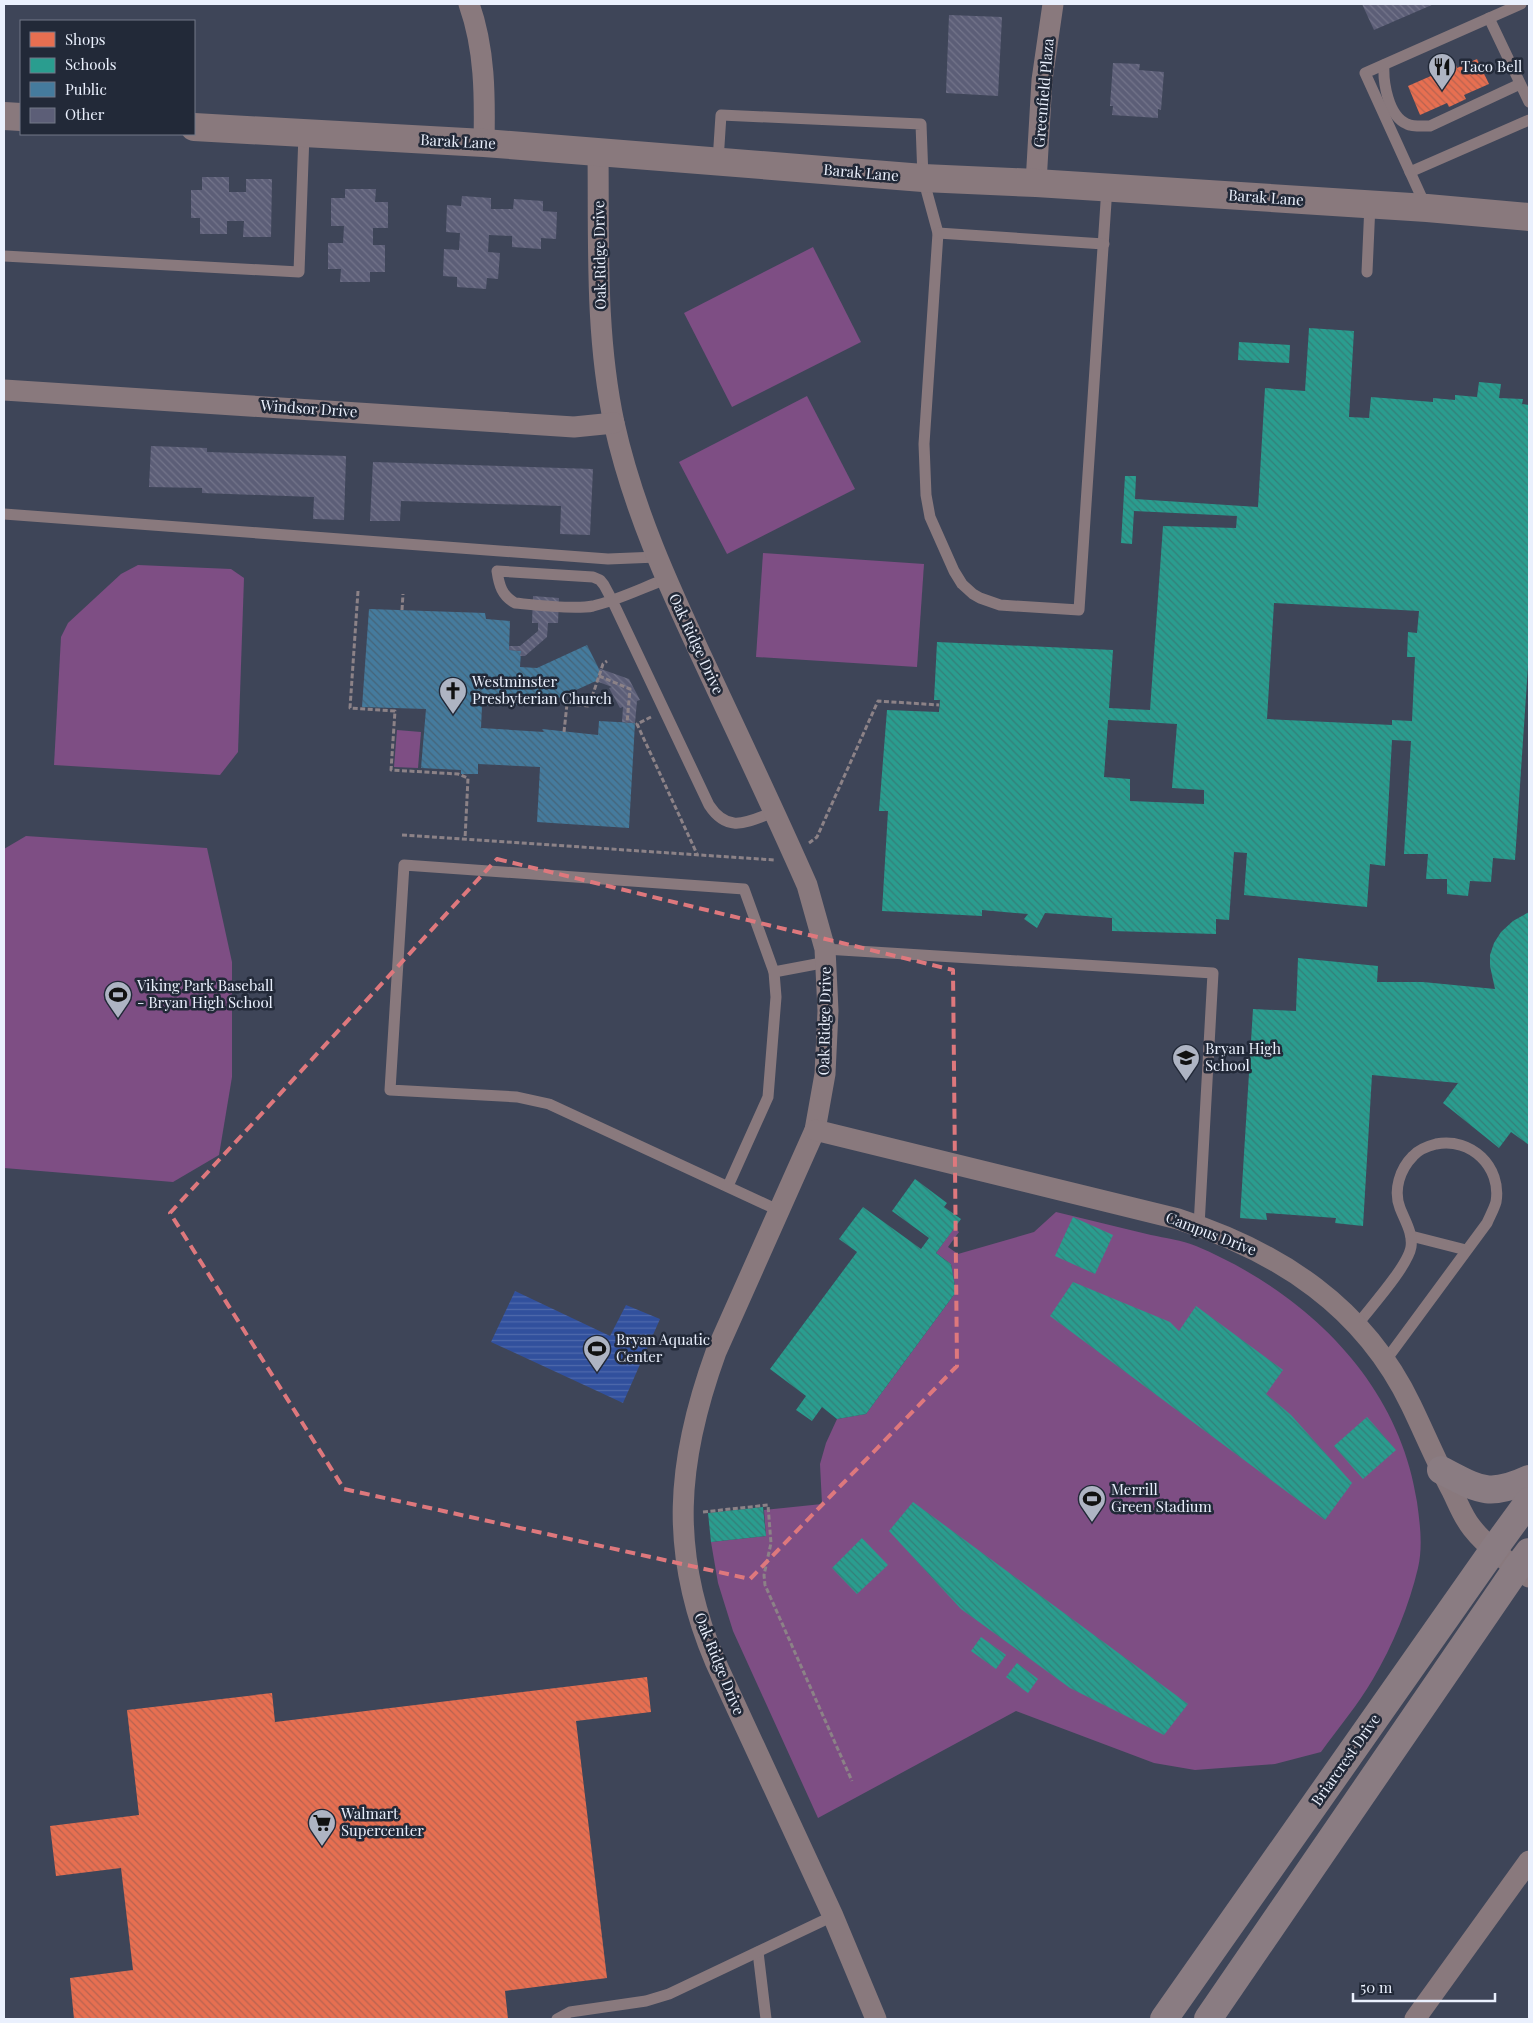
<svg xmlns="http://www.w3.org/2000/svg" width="1533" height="2023" font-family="'Playfair Display',serif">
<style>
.park{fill:#7e4e84}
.water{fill:url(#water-rules)}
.shops{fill:url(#shops-back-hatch)}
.schools{fill:url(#schools-back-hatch);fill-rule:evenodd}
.public{fill:url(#public-back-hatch)}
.building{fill:url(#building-back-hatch)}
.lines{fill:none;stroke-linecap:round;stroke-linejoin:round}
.path{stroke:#8c8287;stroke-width:3;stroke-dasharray:5 2.5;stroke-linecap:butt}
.service{stroke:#89797d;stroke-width:11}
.minor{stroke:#89797d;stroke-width:21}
.tertiary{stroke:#89797d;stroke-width:28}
.secondary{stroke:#8a7c82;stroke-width:28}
.marked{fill:none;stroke:#de787d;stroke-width:4;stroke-dasharray:10 6;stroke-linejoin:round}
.labels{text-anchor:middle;stroke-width:5;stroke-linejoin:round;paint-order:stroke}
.poi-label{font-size:15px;fill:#eaf0fd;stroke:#222938;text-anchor:start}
.street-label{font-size:15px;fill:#eaf0fd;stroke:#222938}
</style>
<defs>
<pattern id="water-rules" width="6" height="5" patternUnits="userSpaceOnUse" patternTransform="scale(1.25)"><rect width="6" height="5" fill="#31509d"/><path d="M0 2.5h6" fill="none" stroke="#4f6aac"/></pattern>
<pattern id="shops-back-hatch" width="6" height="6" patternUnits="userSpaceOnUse" patternTransform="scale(1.25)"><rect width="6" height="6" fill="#e76f51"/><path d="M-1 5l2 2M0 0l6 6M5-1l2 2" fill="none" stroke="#b76350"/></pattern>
<pattern id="schools-back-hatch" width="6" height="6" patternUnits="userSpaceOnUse" patternTransform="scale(1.25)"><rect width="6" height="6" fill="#2a9d8f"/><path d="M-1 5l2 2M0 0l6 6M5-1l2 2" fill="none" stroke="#347f78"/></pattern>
<pattern id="public-back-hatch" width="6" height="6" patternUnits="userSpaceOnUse" patternTransform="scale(1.25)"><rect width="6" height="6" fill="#457b9d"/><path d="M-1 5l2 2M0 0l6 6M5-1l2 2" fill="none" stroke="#456479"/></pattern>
<pattern id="building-back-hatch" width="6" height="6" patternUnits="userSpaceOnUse" patternTransform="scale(1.25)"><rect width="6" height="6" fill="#5c5e77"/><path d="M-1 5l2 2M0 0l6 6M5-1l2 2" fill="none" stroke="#74758b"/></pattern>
</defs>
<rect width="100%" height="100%" fill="#3e4558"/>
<g class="park">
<path d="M813,247L861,342L732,407L684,313Z"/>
<path d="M807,396L855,489L727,554L679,462Z"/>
<path d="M763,553L924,564L917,667L756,657Z"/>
<path d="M138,565L231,569L244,578L238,752L220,775L54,765L61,637L68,623L121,574Z"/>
<path d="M397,730L421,732L418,768L394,767Z"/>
<path d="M26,836L207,848L232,962V1077L219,1155L173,1182L4,1168V849Z"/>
<path d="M1056,1212C1088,1220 1119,1227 1151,1235C1165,1238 1182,1240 1196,1246C1305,1292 1399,1381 1417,1502C1420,1524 1423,1546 1418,1568C1409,1606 1393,1645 1373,1679C1358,1705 1338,1728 1321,1752L1275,1764L1195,1770L1154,1763L1016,1711L818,1818L733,1631L718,1583L711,1542L766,1536L764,1510L822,1504L820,1464L826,1443L837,1419L866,1414L956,1292L951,1264L936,1253L954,1228L959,1232L948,1247L958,1254L1034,1232Z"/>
</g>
<path class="water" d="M515,1291L610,1336L626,1305L660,1319L623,1403L491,1342Z"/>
<g class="shops">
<path d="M1477,59L1489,84L1464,95L1466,99L1449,107L1447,103L1420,115L1408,86L1456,65L1457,68Z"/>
<path d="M647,1677L651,1712L576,1721L607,1978L505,1991L508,2019H74L70,1978L133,1970L121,1868L56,1876L50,1826L139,1815L127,1710L272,1693L275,1722Z"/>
</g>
<g class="schools">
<path d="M1309,328L1354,331L1349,417L1369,418L1371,397L1433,402V398L1455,400V395L1477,397L1479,382L1501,384L1499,398L1523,399L1522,404L1529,405V666H1528L1515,860L1493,858L1491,882L1470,881L1468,896L1447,894V879H1426L1428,854H1404L1411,741L1392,740L1385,866L1370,864L1367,907L1244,895L1247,853L1234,852L1229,920L1216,919V934L1112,931V918L1100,917L1045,913L1037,928L1024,919L1028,914L982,910V916L882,911L888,811H879L887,710L939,712L940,700H934L937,642L1113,650L1109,708L1150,710L1163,526L1236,528L1237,516L1134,511L1132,544L1121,543L1125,476H1136L1135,499L1258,507L1265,388L1305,391ZM1274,603L1419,611L1417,633L1408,632L1407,657H1415L1412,721L1392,720V725L1267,719ZM1108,720L1177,724L1172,788L1204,790V804L1130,801V779L1104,777Z"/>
<path d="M1239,342L1290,345L1289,363L1238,360Z"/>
<path d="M1529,912V1145L1511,1132L1499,1148L1443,1103L1458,1083L1372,1075L1363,1226L1335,1223L1336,1218L1266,1213L1267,1220L1240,1218L1253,1009L1296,1011L1298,958L1378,966L1377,982H1423L1495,989L1490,966V955L1494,943L1501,932L1513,921Z"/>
<path d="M915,1179L947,1203L944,1207L961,1219L936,1253L951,1264L956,1292L866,1414L837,1419L822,1407L812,1421L796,1410L806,1396L770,1369L857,1252L839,1239L863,1207L921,1249L929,1238L892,1211Z"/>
<path d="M1073,1217L1113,1235L1095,1274L1055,1256Z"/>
<path d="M1073,1282L1170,1322L1179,1331L1196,1306L1283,1370L1266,1394L1291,1415L1352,1483L1325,1520L1050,1316Z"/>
<path d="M1367,1417L1396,1450L1363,1479L1334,1446Z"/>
<path d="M913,1502L1188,1704L1164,1735L1070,1688L961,1609L889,1531Z"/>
<path d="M763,1507L766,1536L711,1542L708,1513Z"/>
<path d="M862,1538L888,1565L857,1594L832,1568Z"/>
<path d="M981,1637L1006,1655L996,1669L971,1651Z"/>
<path d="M1017,1663L1038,1679L1028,1693L1006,1677Z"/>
</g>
<path class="public" d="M369,609L485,613L486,619L510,621L509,650L521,651L520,667L537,668L587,645L600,671L596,681L545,704L534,706L492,703V706H482L481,728L544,732L542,729L598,735L599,721L635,723L629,828L537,822L540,767L478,764V774H461V770L421,768L426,709L362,707Z"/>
<g class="building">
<path d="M1362,4H1434L1374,30Z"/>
<path d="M949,15L1002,17L998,96L946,93Z"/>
<path d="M1113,63L1140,64L1139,70L1164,72L1161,110L1158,109V118L1112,115L1113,106H1110Z"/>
<path d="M202,177H229V192H246V179H272L271,237H243L244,221H227V234H200V218H191V190H202Z"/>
<path d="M345,189H376L375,202H388V228H373V245H385V272H370V282H340L341,269H328V243H343L344,226H331V198H345Z"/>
<path d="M462,196L491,198V209H513L514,199L543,201V211L557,212L556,239L541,238V249L512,247V236L489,235L488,252L500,253L498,279L487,278L486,289L457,287V277L443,276L444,249L459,250L460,233L446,232L447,205L461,206Z"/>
<path d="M151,446L207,448V452L346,456L344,520L313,519L314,497L202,493V488L149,487Z"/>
<path d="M373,462L593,469L590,535L560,534L561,506L401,501L400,521H370Z"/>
<path d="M533,596L559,598L558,623H548L547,637L525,656H520L521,651L509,650V646H520L538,631V623H532Z"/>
<path d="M598,668L629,679L640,700L637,701L635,723L622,722L623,707L620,708L609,688L612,687L596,681L600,671Z"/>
</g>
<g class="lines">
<g class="path">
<path d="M358,591L350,708L395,711L391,770L458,774L468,778L465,839"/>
<path d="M402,610L403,594"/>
<path d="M599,676L630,689L627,723"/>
<path d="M651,717L637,724L697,854"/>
<path d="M564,732L567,704L589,706L603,664L607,661"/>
<path d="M402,835L775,860"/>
<path d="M809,843L817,837L878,701L939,705"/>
<path d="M703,1512L768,1505L771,1543L764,1575L765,1585L852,1781"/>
</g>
<g class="service">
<path d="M1489,18L1529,102"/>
<path d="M1384,65C1383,82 1388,116 1407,124C1413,127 1423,126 1430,126L1520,84"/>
<path d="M718,161L721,115L921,124L923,178L938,233L924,444L926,495L930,517L954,571L962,584L973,594L980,598L1000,605L1079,610L1107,187"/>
<path d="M1410,172L1529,120"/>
<path d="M1426,207L1365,73L1521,4"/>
<path d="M938,233L1104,244"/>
<path d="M4,256L299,272L304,134"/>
<path d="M1367,272L1370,204"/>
<path d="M4,514L608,559L657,557"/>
<path d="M666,579C642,588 618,600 593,606C574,610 535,605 515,603C502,596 499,585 497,571L593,577L600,580L604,585L612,600L709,805C728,834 747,822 774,812"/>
<path d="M825,949L1213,973L1199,1226"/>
<path d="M774,972L827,962"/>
<path d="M728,1186L768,1097L776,997L774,972L744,889L404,865L390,1090L517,1097L549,1104L780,1211"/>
<path d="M1411,1236L1466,1250"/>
<path d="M1357,1325C1370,1308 1408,1266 1411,1247C1413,1233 1405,1221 1400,1208C1393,1190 1400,1169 1413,1156C1419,1149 1428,1146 1436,1144C1471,1137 1502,1167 1496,1202C1494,1209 1490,1216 1487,1223L1386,1360"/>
<path d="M758,1952L766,2019"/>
<path d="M557,2019L570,2012L646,2001L669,1994L833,1916"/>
</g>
<g class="minor">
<path d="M469,4C485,49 485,96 484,143"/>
<path d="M598,151C599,242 595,334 614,423C633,509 669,587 706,666C740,739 775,812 807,885L825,949L828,1011L825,1074L815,1130L716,1352C676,1462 669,1552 715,1661L833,1916L876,2019"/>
<path d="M1036,183L1042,80L1053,4"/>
<path d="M4,390L574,427L614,423"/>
<path d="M815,1130L1178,1219C1280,1252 1364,1307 1411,1405C1425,1434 1437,1463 1452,1491C1458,1503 1463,1517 1472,1528C1487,1547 1509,1563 1529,1577"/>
<path d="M1415,2019L1529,1861"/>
</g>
<g class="tertiary">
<path d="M4,116L21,117"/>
<path d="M194,127L484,143L923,178L1036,183L1427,208L1529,217"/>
</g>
<g class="secondary">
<path d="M1441,1470C1478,1489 1488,1498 1529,1479"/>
<path d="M1164,2019L1494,1549L1529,1501"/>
<path d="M1208,2019L1517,1568L1529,1552"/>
</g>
</g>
<path class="marked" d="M497,859L953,970L957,1366L750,1579L344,1489L170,1213Z"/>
<defs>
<symbol id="restaurant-pin" viewBox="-11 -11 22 30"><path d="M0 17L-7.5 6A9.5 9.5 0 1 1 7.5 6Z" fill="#aeb4c3" stroke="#222938"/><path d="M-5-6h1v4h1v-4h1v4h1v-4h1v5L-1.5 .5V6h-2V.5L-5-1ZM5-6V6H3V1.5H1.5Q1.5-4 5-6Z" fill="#111"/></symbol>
<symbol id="church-pin" viewBox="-11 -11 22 30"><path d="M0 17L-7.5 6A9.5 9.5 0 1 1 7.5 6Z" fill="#aeb4c3" stroke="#222938"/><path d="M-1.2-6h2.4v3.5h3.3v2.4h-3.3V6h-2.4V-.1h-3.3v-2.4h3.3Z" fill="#111"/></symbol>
<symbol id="stadium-pin" viewBox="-11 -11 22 30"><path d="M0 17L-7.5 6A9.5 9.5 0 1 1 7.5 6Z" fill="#aeb4c3" stroke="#222938"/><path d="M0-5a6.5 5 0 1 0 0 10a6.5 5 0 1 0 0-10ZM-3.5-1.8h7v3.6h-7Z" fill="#111"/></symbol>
<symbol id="school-pin" viewBox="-11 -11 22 30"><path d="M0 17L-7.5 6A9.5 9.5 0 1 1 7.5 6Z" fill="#aeb4c3" stroke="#222938"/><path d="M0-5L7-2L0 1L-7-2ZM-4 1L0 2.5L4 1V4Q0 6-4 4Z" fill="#111"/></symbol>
<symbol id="supermarket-pin" viewBox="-11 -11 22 30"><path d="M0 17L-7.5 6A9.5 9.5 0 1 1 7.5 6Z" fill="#aeb4c3" stroke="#222938"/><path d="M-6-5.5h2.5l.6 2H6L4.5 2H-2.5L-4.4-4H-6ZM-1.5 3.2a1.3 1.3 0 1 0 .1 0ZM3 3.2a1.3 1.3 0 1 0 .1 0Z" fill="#111"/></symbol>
</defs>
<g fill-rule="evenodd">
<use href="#restaurant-pin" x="1426" y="51" width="32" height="43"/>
<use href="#church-pin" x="437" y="675" width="32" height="43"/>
<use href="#stadium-pin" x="102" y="979" width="32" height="43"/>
<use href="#school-pin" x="1170" y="1042" width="32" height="43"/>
<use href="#stadium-pin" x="581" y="1333" width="32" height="43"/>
<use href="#stadium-pin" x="1076" y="1483" width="32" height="43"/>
<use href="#supermarket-pin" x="306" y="1807" width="32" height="43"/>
</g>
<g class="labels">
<g class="poi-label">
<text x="1461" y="72">Taco Bell</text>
<text x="472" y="687">Westminster<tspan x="472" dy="17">Presbyterian Church</tspan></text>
<text x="137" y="991">Viking Park Baseball<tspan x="137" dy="17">- Bryan High School</tspan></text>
<text x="1205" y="1054">Bryan High<tspan x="1205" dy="17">School</tspan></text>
<text x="616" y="1345">Bryan Aquatic<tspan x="616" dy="17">Center</tspan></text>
<text x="1111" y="1495">Merrill<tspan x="1111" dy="17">Green Stadium</tspan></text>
<text x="341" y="1819">Walmart<tspan x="341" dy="17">Supercenter</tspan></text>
</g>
<g class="street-label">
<text transform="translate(1044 93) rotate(-85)" y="5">Greenfield Plaza</text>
<text transform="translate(458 142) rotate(3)" y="5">Barak Lane</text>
<text transform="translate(861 173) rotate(5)" y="5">Barak Lane</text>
<text transform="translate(1266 198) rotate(4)" y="5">Barak Lane</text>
<text transform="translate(600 255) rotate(-91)" y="5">Oak Ridge Drive</text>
<text transform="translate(309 409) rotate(4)" y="5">Windsor Drive</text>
<text transform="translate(696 644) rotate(65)" y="5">Oak Ridge Drive</text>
<text transform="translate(825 1021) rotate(-89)" y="5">Oak Ridge Drive</text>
<text transform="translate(1211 1234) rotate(21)" y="5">Campus Drive</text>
<text transform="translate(719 1664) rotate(68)" y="5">Oak Ridge Drive</text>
<text transform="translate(1346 1760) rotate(-55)" y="5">Briarcrest Drive</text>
</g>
</g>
<rect width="1533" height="2023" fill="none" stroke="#eaf0fd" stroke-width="10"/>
<rect x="20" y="20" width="175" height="115" fill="#222938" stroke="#727987"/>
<rect x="30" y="32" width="25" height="15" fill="#e76f51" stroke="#727987"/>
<text x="65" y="45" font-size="15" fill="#eaf0fd">Shops</text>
<rect x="30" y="58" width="25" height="15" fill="#2a9d8f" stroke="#727987"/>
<text x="65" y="70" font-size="15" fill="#eaf0fd">Schools</text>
<rect x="30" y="82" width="25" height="15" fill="#457b9d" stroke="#727987"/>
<text x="65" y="95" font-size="15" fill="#eaf0fd">Public</text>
<rect x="30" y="108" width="25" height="15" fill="#5c5e77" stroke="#727987"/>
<text x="65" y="120" font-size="15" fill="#eaf0fd">Other</text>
<path d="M1353 1993v8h142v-8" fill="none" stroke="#eaf0fd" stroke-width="2.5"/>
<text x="1360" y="1993" font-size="15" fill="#eaf0fd" stroke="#222938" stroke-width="4" paint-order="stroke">50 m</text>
</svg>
